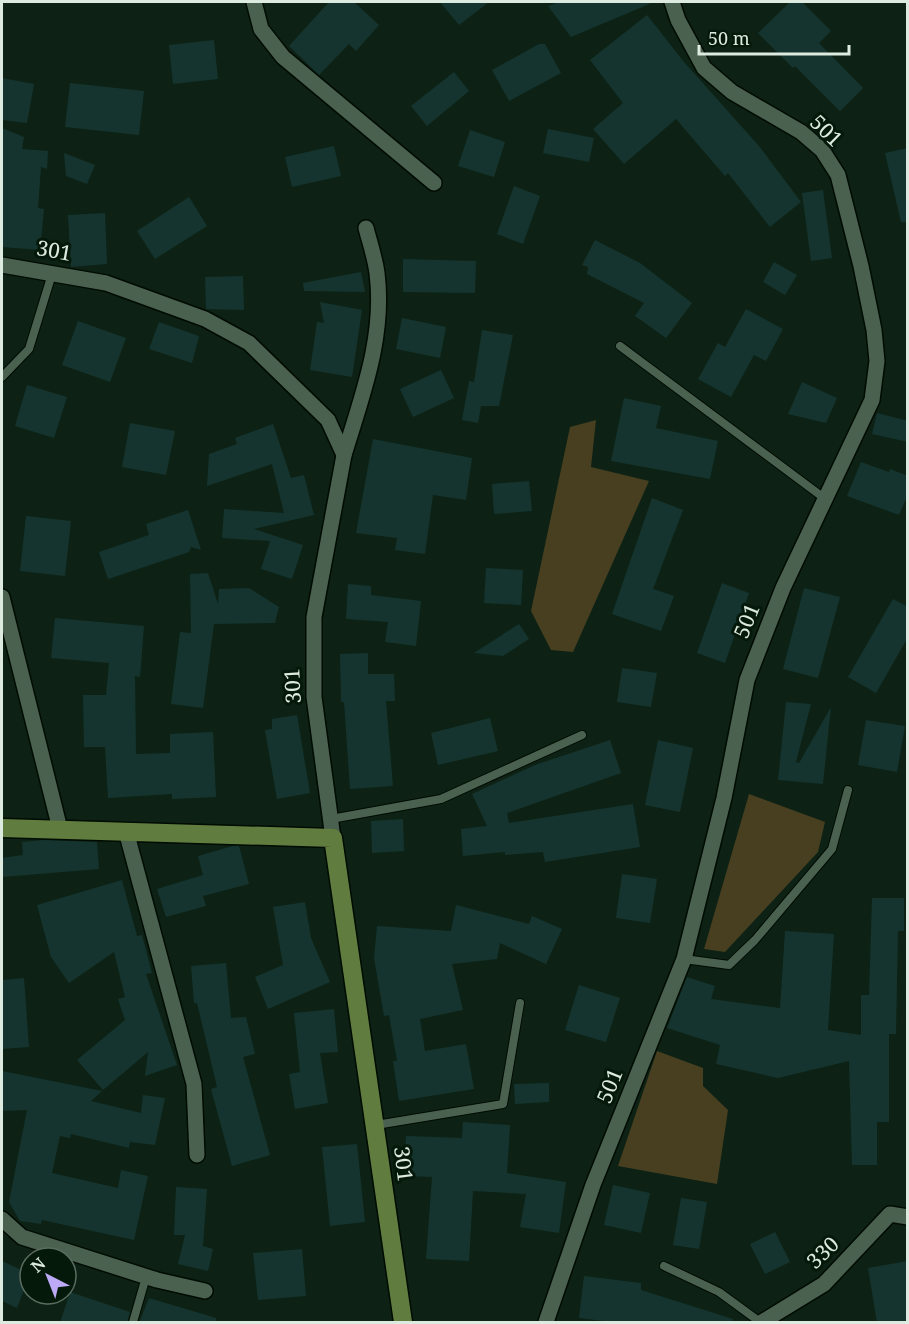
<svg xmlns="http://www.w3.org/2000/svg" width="909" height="1324" font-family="'Noto Serif',serif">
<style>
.green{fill:#473f20}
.building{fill:#15342f}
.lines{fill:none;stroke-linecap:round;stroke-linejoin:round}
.lane-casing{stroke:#000b02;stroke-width:10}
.street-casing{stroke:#000b02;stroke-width:18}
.secondary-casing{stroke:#000b02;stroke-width:21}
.lane{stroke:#4a6150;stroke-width:8}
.street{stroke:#4a6150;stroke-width:15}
.secondary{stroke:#607d3f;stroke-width:18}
.labels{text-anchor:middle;stroke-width:6;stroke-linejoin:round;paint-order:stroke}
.street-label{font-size:21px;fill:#ddeae0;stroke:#05190b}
</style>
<rect width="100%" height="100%" fill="#0d2214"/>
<g class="green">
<path d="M596,420L591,467L649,481L573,652L551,650L531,611L570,427Z"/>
<path d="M749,794L825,822L818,852L725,952L704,949Z"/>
<path d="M657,1051L703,1068V1086L728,1110L717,1184L618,1166Z"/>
</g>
<g class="building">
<path d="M329,2H354L379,25L356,51L349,44L319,75L289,46Z"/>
<path d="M440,2H489L459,25Z"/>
<path d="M559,2H654L571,37L548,6Z"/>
<path d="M790,2H802L831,31L819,43L863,88L840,111L795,66L793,68L758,33Z"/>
<path d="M647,15L684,62L759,146L801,202L770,227L728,173L725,176L676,119L624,164L593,129L623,103L590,60Z"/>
<path d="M214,40L218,79L173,84L169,45Z"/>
<path d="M539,44H545L561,73L509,101L492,70Z"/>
<path d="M454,72L469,91L427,126L411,106Z"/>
<path d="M2,78L34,84L27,123L2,120Z"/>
<path d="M70,83L144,91L139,135L65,127Z"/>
<path d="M2,128L24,137L22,149L48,151L47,169L41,167L38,208L44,209L40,250L2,247Z"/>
<path d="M548,129L594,138L589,162L543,153Z"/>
<path d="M470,130L505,142L494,177L458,166Z"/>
<path d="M334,146L341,176L292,187L285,157Z"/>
<path d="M908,148V222H901L885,153Z"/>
<path d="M64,153L95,165L87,184L66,176Z"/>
<path d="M514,186L540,196L523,244L497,234Z"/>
<path d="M823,190L832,258L811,261L802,193Z"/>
<path d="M189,197L207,226L155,259L137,231Z"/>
<path d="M105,213L107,264L71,267L68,215Z"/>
<path d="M595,240L640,263L692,303L666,338L635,316L644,303L587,274L588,267L582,265Z"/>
<path d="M403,259L476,261L475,293L403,292Z"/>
<path d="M774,262L797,275L785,295L763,282Z"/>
<path d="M361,272L365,292L304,291L303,283Z"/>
<path d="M243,276L244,310L206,309L205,277Z"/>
<path d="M320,302L362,310L352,377L310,370L317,322L324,323Z"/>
<path d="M746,309L783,329L766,361L754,355L731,397L698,379L718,343L725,347Z"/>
<path d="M402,318L446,327L440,358L396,349Z"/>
<path d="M78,321L126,338L110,382L62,365Z"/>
<path d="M159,322L199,336L192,363L149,349Z"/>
<path d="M482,330L513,335L499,406H481L478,423L462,420L469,381L474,382Z"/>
<path d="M441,370L454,398L413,417L400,389Z"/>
<path d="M802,382L837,398L826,423L788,414Z"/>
<path d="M27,385L67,397L54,438L15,426Z"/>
<path d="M624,398L661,406L656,428L718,441L710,479L611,461Z"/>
<path d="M877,413L908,421V442L872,434Z"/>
<path d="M130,423L175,431L166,475L122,467Z"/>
<path d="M273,424L291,478L304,475L314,515L254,529L303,545L292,579L261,569L270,541L222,538L224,509L284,513L272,464L207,486L209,454L237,444L235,438Z"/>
<path d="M373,439L472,458L466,500L433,495L425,554L395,550L397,538L356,533Z"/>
<path d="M861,462L889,472L890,469L908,476V494L899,515L847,496Z"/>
<path d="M529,481L532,511L494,514L492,484Z"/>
<path d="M652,498L683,510L653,589L674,596L661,631L612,614Z"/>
<path d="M188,510L201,550L191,547L189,552L108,579L99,552L149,535L146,524Z"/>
<path d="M26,516L71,521L65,576L20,571Z"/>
<path d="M486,568L523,570L521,605L484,603Z"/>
<path d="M208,573L218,604L219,589L249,588L279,607L275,623L214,624L203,708L171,704L180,632L191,633L190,574Z"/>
<path d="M722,583L749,593L725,663L697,653Z"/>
<path d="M348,584L371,586V595L421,601L416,646L385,642L388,622L346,619Z"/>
<path d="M804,588L840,597L818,678L783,669Z"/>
<path d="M893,599L908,607V637L876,693L848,677Z"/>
<path d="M55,618L144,626L140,677L135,676L136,754L170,753V734L213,732L216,797L172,799V794L108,798L105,747H84L83,695H106L109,663L51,658Z"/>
<path d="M519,624L529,639L503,656L474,653Z"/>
<path d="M368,653V674H394L395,701H386L393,786L350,789L344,702H341L340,654Z"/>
<path d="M622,668L657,673L651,707L617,702Z"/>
<path d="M786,702L811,704L796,762L799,763L831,707L823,784L778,780Z"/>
<path d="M297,715L310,793L277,799L265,730L272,729V719Z"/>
<path d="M490,718L498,751L438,765L431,733Z"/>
<path d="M866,720L905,726L897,772L858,765Z"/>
<path d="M610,740L621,773L507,813L509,823L633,804L640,847L545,862L543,852L505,855V852L463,856L461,829L487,826L472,794L535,765Z"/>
<path d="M658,740L693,748L680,812L645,805Z"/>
<path d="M403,819L404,851L372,853L371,821Z"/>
<path d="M43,840L97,842L99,869L2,877V858L23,855L22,842Z"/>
<path d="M233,846H239L249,884L203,896L206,906L166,917L157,889L203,875L198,856Z"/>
<path d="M622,874L657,879L650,923L616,918Z"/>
<path d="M122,880L137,936L142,935L152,973L146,974L177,1065L145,1076L148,1052L103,1090L77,1060L125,1020L118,999L125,997L114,952L69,983L51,957L37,905Z"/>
<path d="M872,898H904V931H898L896,1034H889V1122H877V1165H852L849,1061L778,1078L716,1064L720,1045L667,1028L687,977L715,986L711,999L780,1008L785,931L834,934L828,1030L861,1035V995H869Z"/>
<path d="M305,902L311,938L330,982L268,1009L255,977L283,965L273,907Z"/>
<path d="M456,905L529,924L532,916L562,929L546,964L500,943L497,959L452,964L463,1010L420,1019L425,1051L466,1044L474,1089L399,1101L393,1061H397L389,1015L384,1016L374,958L377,926L451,931Z"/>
<path d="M226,963L231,1018L246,1017L255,1054L243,1057L270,1155L232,1166L211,1089L217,1087L197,1003H194L191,966Z"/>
<path d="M24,978L29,1047L2,1049V980Z"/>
<path d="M579,985L620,998L606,1042L565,1030Z"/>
<path d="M334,1009L338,1052L320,1053L328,1103L295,1109L289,1074L300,1072L294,1013Z"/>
<path d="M2,1071L102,1091L91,1101L141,1113L143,1095L165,1098L155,1145L130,1142L129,1148L71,1134L70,1138L60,1136L52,1173L118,1188L121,1170L148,1176L134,1240L42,1220L41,1224L20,1221L9,1202L27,1110L2,1111Z"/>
<path d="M549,1083V1102L515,1104L514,1084Z"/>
<path d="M463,1122L510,1125L507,1173L566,1182L559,1233L520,1227L526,1194L473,1191L469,1261L426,1259L432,1177L404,1176L406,1136L462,1138Z"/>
<path d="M357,1144L365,1222L330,1226L322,1147Z"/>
<path d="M613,1185L650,1193L641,1233L604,1225Z"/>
<path d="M176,1187L207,1189L203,1246L213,1249L208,1271L178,1264L185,1235H174Z"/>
<path d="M681,1198L707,1202L699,1249L673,1245Z"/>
<path d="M775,1232L790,1262L765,1274L750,1244Z"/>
<path d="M302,1249L306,1296L258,1300L253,1253Z"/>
<path d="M2,1261L30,1274L17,1308L2,1301Z"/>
<path d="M908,1261V1323H877L868,1268Z"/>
<path d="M584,1276L641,1283V1290L733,1319L732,1323H620L579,1318Z"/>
<path d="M70,1292L130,1312L127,1323H60Z"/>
<path d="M149,1298L216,1318V1323H139Z"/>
</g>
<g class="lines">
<defs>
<g id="lane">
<path d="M620,346L824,498"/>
<path d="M2,377L29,349L52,274"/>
<path d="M331,819L441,799L582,735"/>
<path d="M684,959L729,965L755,940L832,849L848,790"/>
<path d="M376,1125L503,1104L520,1003"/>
<path d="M664,1266L719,1292L760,1322"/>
<path d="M133,1322L146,1277"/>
</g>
<g id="street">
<path d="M254,2L261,29L283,57L434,183"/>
<path d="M2,265L106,283L205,319L249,343L328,420L344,455L314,617V697L333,838"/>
<path d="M344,455C362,396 385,337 377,273C375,258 370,243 366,228"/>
<path d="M2,597L60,829"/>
<path d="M126,831L194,1084L197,1155"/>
<path d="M2,1219L22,1237L157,1280L205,1291"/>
<path d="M546,1322L593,1185L684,959L724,798L747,680L783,588L872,400L877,361L874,330L861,266L838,175L822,150L801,132L732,92L704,68L678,20L672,2"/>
<path d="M762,1322L824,1284L890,1214L908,1217"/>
</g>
<path id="secondary" d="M2,828L333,838L403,1322"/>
</defs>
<use href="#lane" class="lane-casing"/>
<use href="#street" class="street-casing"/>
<use href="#secondary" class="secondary-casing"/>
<use href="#lane" class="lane"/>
<use href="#street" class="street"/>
<use href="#secondary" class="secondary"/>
</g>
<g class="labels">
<g class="street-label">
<text transform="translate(826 131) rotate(44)" y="7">501</text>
<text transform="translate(54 251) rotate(10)" y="7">301</text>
<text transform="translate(747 621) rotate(-68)" y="7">501</text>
<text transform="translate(293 686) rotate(-93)" y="7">301</text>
<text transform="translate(610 1086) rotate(-68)" y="7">501</text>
<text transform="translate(403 1164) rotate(83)" y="7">301</text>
<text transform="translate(823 1253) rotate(-44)" y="7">330</text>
</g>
</g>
<rect width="909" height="1324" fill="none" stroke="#ddeae0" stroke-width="6"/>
<g transform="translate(48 1276) rotate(318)"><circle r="28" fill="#05190b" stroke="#5b6d60" stroke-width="1.5"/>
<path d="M0-4.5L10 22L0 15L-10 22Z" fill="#bcaaf6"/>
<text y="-9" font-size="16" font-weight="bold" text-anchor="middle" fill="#ddeae0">N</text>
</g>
<path d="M699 45v9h150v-9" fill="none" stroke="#ddeae0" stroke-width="3"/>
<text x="708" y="45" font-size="18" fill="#ddeae0" stroke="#05190b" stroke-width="4.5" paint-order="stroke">50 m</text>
</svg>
